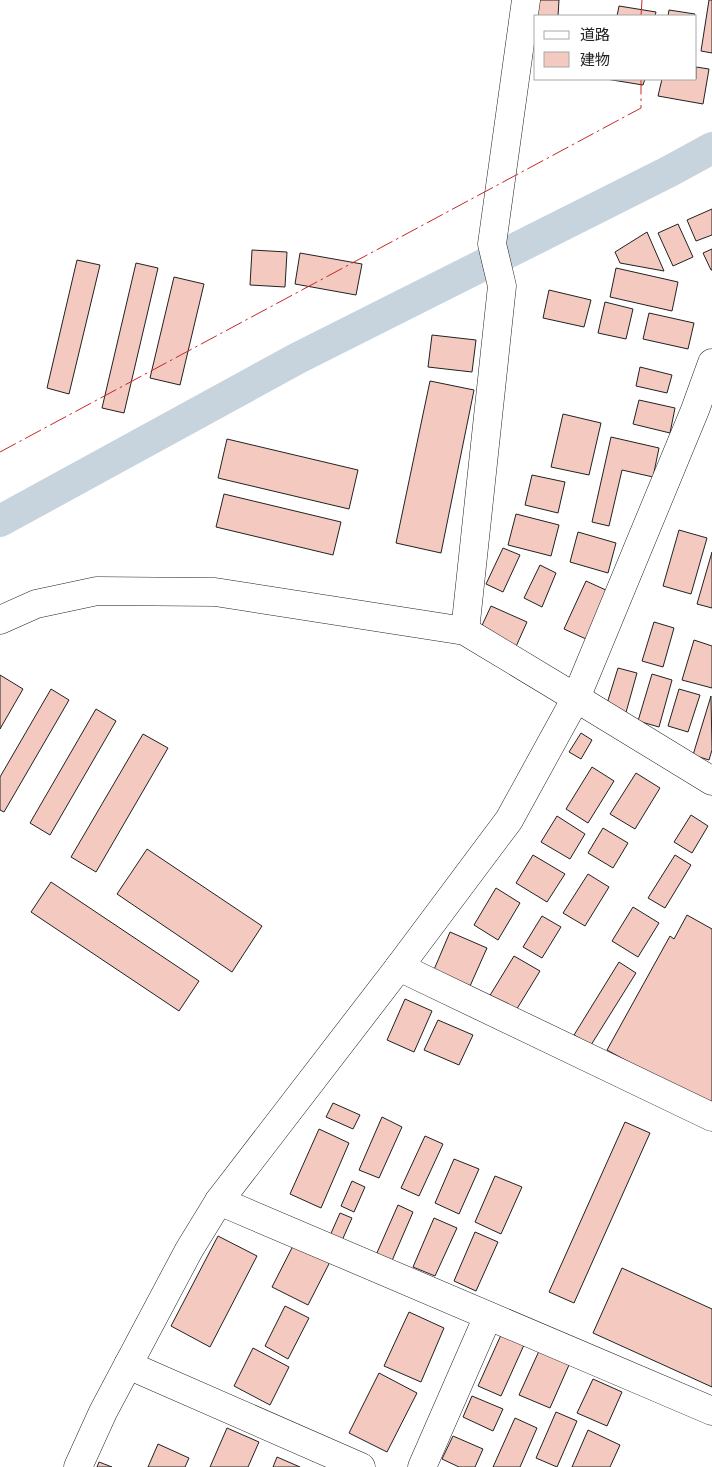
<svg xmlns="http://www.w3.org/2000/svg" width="712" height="1467" font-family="'PT Sans Narrow','Noto Sans JP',sans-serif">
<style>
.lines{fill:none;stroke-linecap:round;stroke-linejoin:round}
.canal{stroke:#c7d3dd;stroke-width:32}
.building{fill:#f3c9c0;stroke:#222}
.minor-casing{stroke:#222;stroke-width:29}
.minor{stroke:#fff;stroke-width:28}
.power{stroke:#c62828;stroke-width:1;stroke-dasharray:18 4 2.5 4;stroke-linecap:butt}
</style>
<rect width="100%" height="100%" fill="#fff"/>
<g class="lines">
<path class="canal" d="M0,521L298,358L670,171L712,148"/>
</g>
<g class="building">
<path d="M537,0H559L558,16H536Z"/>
<path d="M709,0H712V53L701,51Z"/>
<path d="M619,6L656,12L655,16H617Z"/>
<path d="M669,10L695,14L694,16H668Z"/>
<path d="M696,67L709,69L703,104L658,96L662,79H696Z"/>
<path d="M606,79H645L643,85Z"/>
<path d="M712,209V235L696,241L687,220Z"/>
<path d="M678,224L693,257L673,266L658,233Z"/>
<path d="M647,232L664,271L620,263L615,252Z"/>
<path d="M712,249V270H711L703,253Z"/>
<path d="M252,250L287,252L285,287L250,285Z"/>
<path d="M300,253L362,264L356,295L295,284Z"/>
<path d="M77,260L100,265L69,394L47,388Z"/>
<path d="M136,263L158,268L124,413L102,408Z"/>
<path d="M616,268L678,282L672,311L610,297Z"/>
<path d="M174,277L204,284L180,385L150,378Z"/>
<path d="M549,290L591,300L584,327L543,318Z"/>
<path d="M605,302L633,309L626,339L598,333Z"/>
<path d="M649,313L694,323L688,349L643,339Z"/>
<path d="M432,335L476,340L472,372L428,367Z"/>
<path d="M640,367L672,375L667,393L636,386Z"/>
<path d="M430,381L474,390L441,553L396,543Z"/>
<path d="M639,400L675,408L670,433L633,424Z"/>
<path d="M563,414L601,423L589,475L551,467Z"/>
<path d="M611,437L659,448L653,477L622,470L609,526L592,522Z"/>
<path d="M227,439L358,470L349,509L218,478Z"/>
<path d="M532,475L565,482L558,513L525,505Z"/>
<path d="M224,494L341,522L333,555L216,527Z"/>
<path d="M516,514L559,525L551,556L508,545Z"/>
<path d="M679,530L707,538L691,594L663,586Z"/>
<path d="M578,532L616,543L608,573L570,562Z"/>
<path d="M503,548L520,555L503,592L486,584Z"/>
<path d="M712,552V608L697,604Z"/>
<path d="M540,565L556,573L542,607L524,598Z"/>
<path d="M586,581L608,591L586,639L564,629Z"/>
<path d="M491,606L527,622L514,651L478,634Z"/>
<path d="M654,622L674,628L663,667L642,661Z"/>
<path d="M694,640L712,646V688L682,680Z"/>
<path d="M618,668L637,673L625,716L605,710Z"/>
<path d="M652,674L672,680L659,727L638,721Z"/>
<path d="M0,675L23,689L0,729Z"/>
<path d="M51,689L69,700L4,812L0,810V777Z"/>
<path d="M679,689L700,695L688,732L668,726Z"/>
<path d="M711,696L712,750L709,760L693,755Z"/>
<path d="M96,709L116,721L50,835L30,823Z"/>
<path d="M581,733L592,740L581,759L569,752Z"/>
<path d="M143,734L168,748L96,872L71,857Z"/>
<path d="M592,767L614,781L588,823L566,809Z"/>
<path d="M636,773L660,788L635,829L610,814Z"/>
<path d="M691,815L708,826L692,853L674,842Z"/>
<path d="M557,816L585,834L570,859L541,842Z"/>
<path d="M603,828L628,843L613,868L588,853Z"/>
<path d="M147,849L262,926L232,972L117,894Z"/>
<path d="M533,855L565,874L547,902L516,883Z"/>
<path d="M675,855L691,865L665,908L648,898Z"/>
<path d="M588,874L609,887L585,926L563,913Z"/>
<path d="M51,882L199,981L179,1011L31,912Z"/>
<path d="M496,888L520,903L498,940L474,925Z"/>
<path d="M633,907L659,923L638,957L612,941Z"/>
<path d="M687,915L712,929V1108L607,1050L670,936L674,939Z"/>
<path d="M542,916L561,927L542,958L523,947Z"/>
<path d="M450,932L487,948L466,995L430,979Z"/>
<path d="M514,956L540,971L515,1012L489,997Z"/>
<path d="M619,962L636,973L591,1045L574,1035Z"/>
<path d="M405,999L432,1011L414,1052L387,1040Z"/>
<path d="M438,1020L473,1035L459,1065L424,1050Z"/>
<path d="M333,1103L360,1115L353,1129L326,1117Z"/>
<path d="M382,1117L402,1127L379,1178L359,1170Z"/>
<path d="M625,1122L650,1133L574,1303L549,1292Z"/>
<path d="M319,1129L349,1143L321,1208L290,1194Z"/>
<path d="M425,1136L443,1144L419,1196L401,1188Z"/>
<path d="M454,1159L479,1169L459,1214L435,1203Z"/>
<path d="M495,1176L522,1187L501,1234L475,1222Z"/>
<path d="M352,1181L365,1187L354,1212L341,1206Z"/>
<path d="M398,1205L413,1212L391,1263L376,1255Z"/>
<path d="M340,1213L352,1218L340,1245L328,1240Z"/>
<path d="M434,1218L457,1228L435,1276L413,1267Z"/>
<path d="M475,1232L498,1242L476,1291L454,1281Z"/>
<path d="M218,1236L257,1256L210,1347L171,1326Z"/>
<path d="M296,1240L332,1258L308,1305L272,1287Z"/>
<path d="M622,1268L712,1309V1387L593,1333Z"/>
<path d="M285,1306L309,1318L288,1359L265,1346Z"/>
<path d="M409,1312L444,1328L421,1382L384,1366Z"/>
<path d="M501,1335L524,1345L501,1396L478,1386Z"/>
<path d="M253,1348L289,1367L270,1405L234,1386Z"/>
<path d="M539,1351L569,1365L550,1408L519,1395Z"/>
<path d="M379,1373L417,1393L387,1452L349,1433Z"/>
<path d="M593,1379L622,1392L607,1426L577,1413Z"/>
<path d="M472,1396L503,1409L493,1431L463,1417Z"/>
<path d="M556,1412L577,1421L557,1467L536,1458Z"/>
<path d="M515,1418L537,1428L520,1467H493Z"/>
<path d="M227,1428L259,1442L248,1467H210Z"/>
<path d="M588,1430L620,1445L610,1467H572Z"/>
<path d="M453,1436L483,1449L475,1467H459L442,1459Z"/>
<path d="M158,1444L189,1458L185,1467H148Z"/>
<path d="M277,1457L300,1467H273Z"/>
<path d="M99,1462L112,1467H97Z"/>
</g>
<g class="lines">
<defs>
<g id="minor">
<path d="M0,620L36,604L97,591L215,592L465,631L576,698L695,410L712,363"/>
<path d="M465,631L502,286L492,244L526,0"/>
<path d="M399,967L712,1117"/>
<path d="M219,1201L712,1411"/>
<path d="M128,1365L361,1467"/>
<path d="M78,1467L103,1412L189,1250L219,1201L399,967L509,820L576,698L712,781"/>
<path d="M422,1467L488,1316"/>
</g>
</defs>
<use href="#minor" class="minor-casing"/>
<use href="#minor" class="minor"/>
<g class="power">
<path d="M641,16L642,0"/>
<path d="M0,452L641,108V79"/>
</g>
</g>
<rect x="534" y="15" width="162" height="65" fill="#ffffff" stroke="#a7a7a7"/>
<rect x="544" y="31" width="25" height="8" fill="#ffffff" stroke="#a7a7a7"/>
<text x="580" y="40" font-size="15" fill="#222222">道路</text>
<rect x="544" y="52" width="25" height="15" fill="#f3c9c0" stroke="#a7a7a7"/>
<text x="580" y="65" font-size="15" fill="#222222">建物</text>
</svg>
